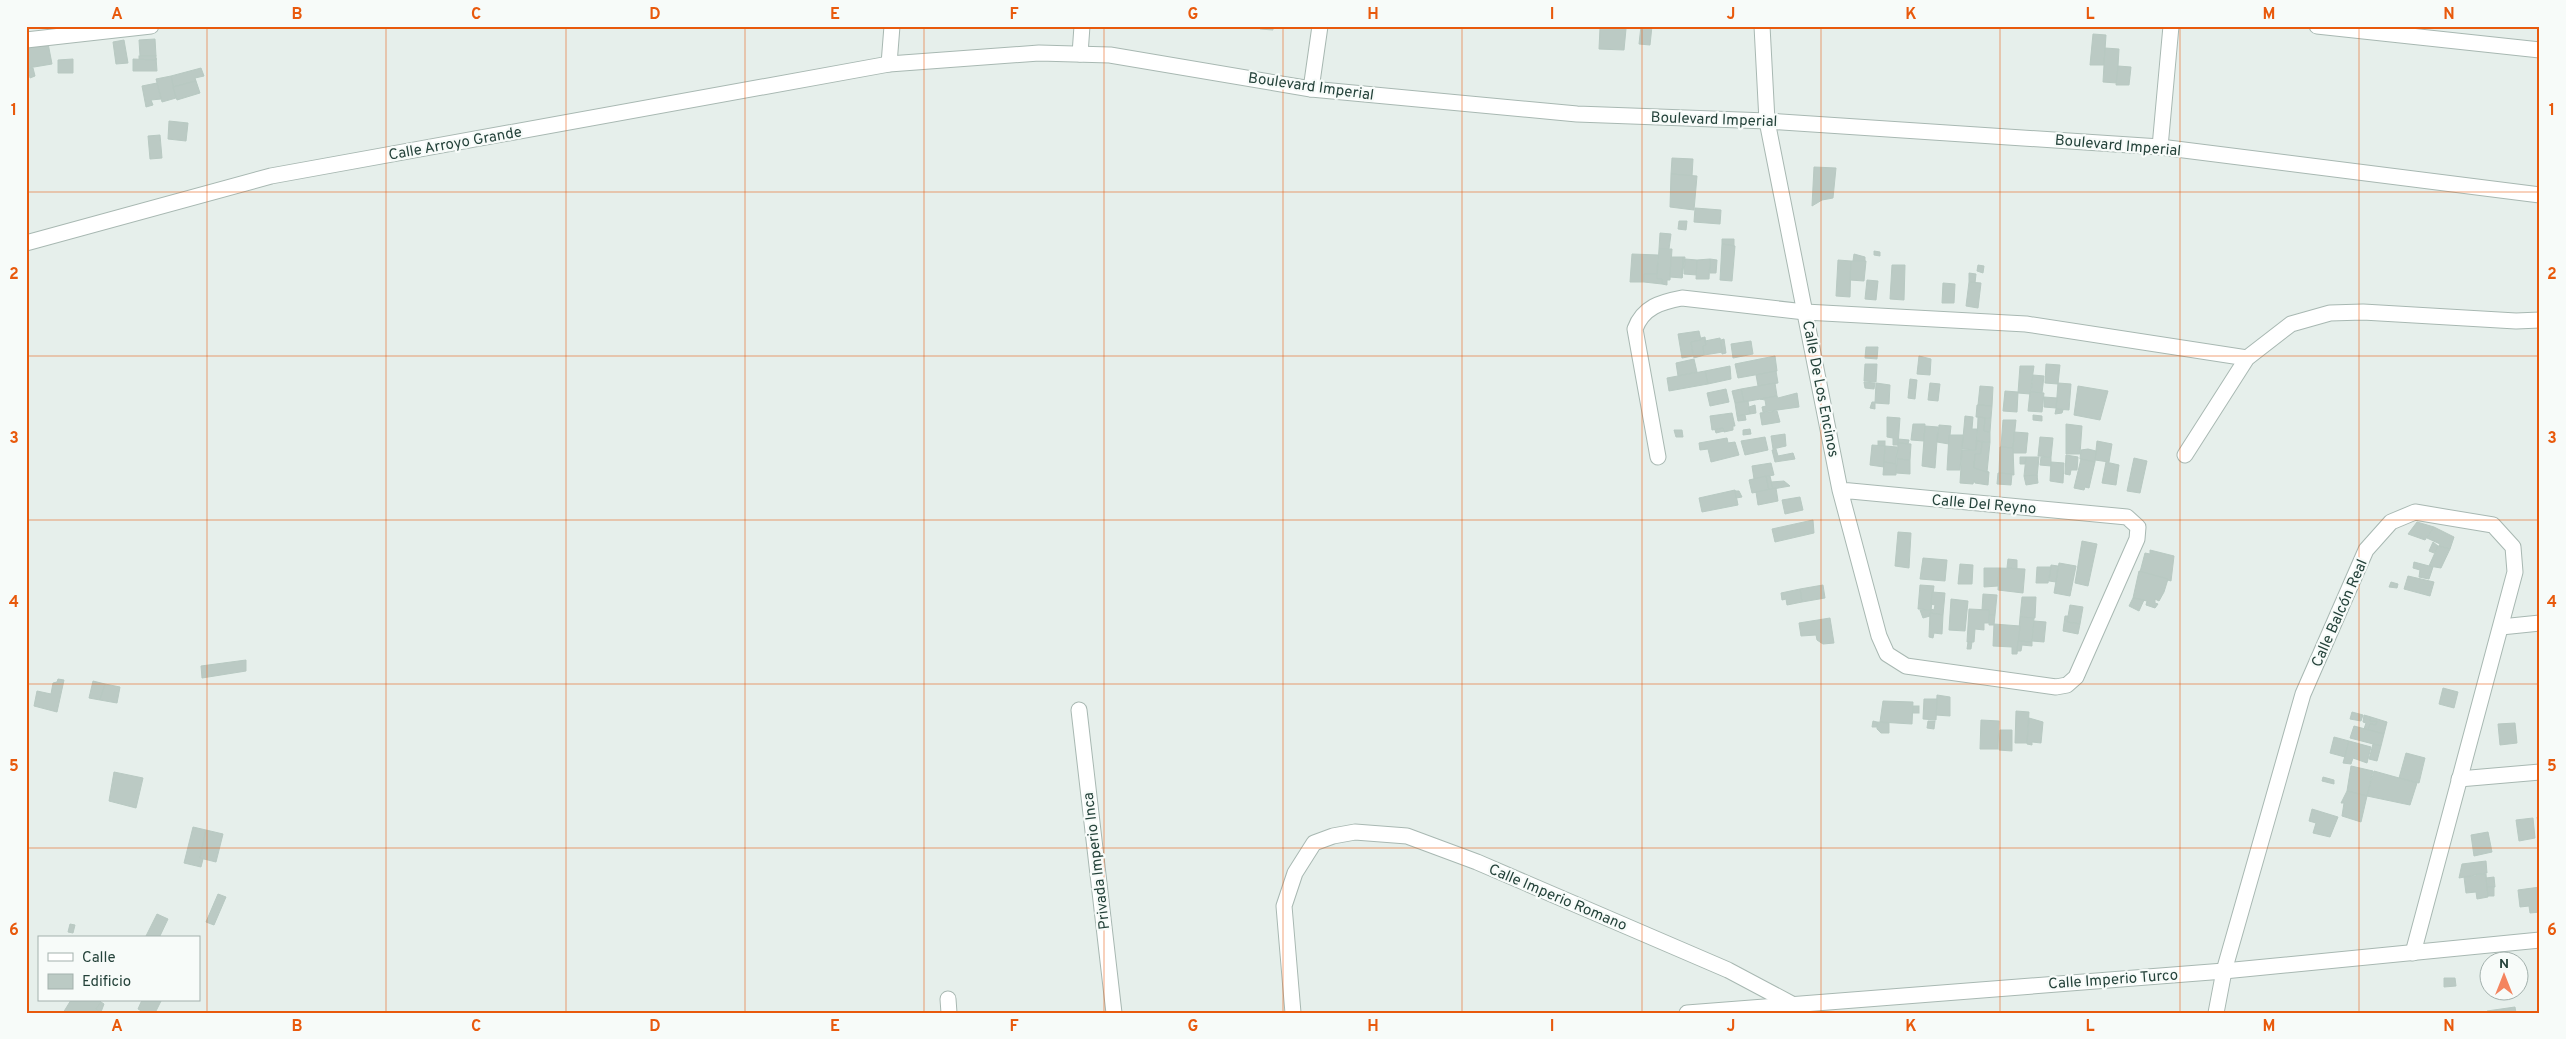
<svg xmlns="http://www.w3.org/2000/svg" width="2566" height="1039" font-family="Overpass,sans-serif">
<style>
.building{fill:#bbcac4;stroke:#b8c9c2}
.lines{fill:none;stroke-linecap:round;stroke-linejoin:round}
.minor-casing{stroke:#a8b8b2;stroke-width:17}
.minor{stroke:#fff;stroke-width:15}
.grid{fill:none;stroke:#e8590c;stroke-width:1;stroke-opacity:0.55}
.labels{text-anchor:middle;stroke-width:4.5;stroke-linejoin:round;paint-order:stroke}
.street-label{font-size:15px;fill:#24423a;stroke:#f7fbf9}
.neatline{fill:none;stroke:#e8590c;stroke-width:2}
.grid-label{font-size:16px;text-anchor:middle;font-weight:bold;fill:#e8590c}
</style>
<rect width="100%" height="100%" fill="#e6efeb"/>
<g class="building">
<path d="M1260,26H1273V30L1260,29Z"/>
<path d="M1641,26H1652L1650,45L1639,44Z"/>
<path d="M1600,28L1626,29L1624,50L1599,49Z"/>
<path d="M2093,34L2106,35L2104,65H2090Z"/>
<path d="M47,38L52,64L28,68L26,42Z"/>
<path d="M155,39L156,56H140L139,40Z"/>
<path d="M124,40L128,63L116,64L113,42Z"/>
<path d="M2105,48L2119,49L2117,83L2103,82Z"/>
<rect x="139" y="56" width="17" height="4"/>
<path d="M156,58L157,71H133V59L156,60Z"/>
<path d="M73,59V73H58V60Z"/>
<path d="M2118,66L2131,67L2129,85H2116Z"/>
<path d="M28,68H33L35,76L30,78Z"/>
<path d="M201,68L204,76L195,78L196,81L173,87L171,76Z"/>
<path d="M171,76L176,98L162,102L156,79Z"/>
<path d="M196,81L200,93L177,100L173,87Z"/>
<path d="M157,83L161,99L151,100L153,105L146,107L142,86Z"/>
<path d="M169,121L188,123L186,141L168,139Z"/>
<path d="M160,135L162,158L150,159L148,136Z"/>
<path d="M1672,158L1693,159L1692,176L1671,174Z"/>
<path d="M1814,167L1836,168L1833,198L1822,200L1812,206Z"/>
<path d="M1671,174L1697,176L1694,210L1670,207Z"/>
<path d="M1695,208L1721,210L1720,224L1694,222Z"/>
<path d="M1679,221H1687L1686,230L1678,229Z"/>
<path d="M1660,233L1671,234L1669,249H1659Z"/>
<path d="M1722,239H1734V246L1722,244Z"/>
<path d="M1722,244L1735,246L1732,281L1720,280Z"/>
<path d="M1659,249H1672L1670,280H1667V285L1662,284V279H1657Z"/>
<path d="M1874,251L1880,252V256L1874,255Z"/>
<path d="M1632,254L1658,255L1657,274H1644V282H1630Z"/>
<path d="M1854,254L1865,257V261H1853Z"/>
<path d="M1671,257H1683L1682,278L1670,277Z"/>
<path d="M1683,257H1685L1682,278Z"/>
<path d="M1685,259L1697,260V275L1684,274Z"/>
<path d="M1710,259L1717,260L1716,273H1710Z"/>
<path d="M1710,259L1709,279H1696L1697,260Z"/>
<path d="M1838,260L1851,261L1850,297L1836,296Z"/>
<path d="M1851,261H1866L1864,281L1850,280Z"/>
<path d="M1892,265H1905L1904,300L1890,299Z"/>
<path d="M1978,265L1984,266L1983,273L1977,271Z"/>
<path d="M1969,273L1976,274L1975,283L1969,282Z"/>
<path d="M1644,274H1657V279H1662V284L1644,282Z"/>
<path d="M1867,280L1878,281L1876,300L1865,299Z"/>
<path d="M1969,282L1981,283L1978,308L1966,306Z"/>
<path d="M1943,283L1955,284L1954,303H1942Z"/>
<path d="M1699,331L1701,340L1691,342L1693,356L1682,358L1678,334Z"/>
<path d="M1705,337L1706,345L1703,346L1704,355L1694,358L1691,342L1701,340V338Z"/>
<path d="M1720,338L1723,352L1704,355L1703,346L1706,345L1705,341Z"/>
<path d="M1724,339L1726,353L1722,354L1721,340Z"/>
<path d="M1751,341L1753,354L1733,358L1731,344Z"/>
<path d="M1866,347H1878L1877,359L1865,358Z"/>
<path d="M1775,356L1777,371L1738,378L1735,364Z"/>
<path d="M1919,356L1931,359L1930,375L1917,374Z"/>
<path d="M1694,359L1697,372L1678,376L1676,363Z"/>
<path d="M1865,364H1877L1876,382L1864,381Z"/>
<path d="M2046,364L2060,365L2058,384L2045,383Z"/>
<path d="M1730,366L1731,379L1708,384L1705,371Z"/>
<path d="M2020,366H2034L2030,394L2018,393Z"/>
<path d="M1705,371L1708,384L1669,391L1667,378Z"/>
<path d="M1776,371L1778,383L1758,386L1756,375Z"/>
<path d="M2033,375L2044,376L2042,393L2031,392Z"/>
<path d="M1910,379L1917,380L1915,399L1908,398Z"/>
<path d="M1864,382L1875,383L1874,389L1865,388Z"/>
<path d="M1775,383L1777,396L1744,402L1741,389Z"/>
<path d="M1876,383L1890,385L1889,404L1875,403Z"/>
<path d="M1930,383L1940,384L1938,401L1928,400Z"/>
<path d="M2058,383L2071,384L2069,410L2056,409Z"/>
<path d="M1980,386L1993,387L1992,406L1978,405Z"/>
<path d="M2078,386L2108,391L2100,420L2074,415Z"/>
<path d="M1726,389L1729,402L1710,406L1707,393Z"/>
<path d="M1741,389L1744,402L1735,403L1732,391Z"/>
<path d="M2005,391L2018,392L2017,412L2003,411Z"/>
<path d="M2030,392L2044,393L2042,412L2028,411Z"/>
<path d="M1797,393L1799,407L1763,412L1762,407L1766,406L1765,400L1760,399L1777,396L1778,398Z"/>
<path d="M2044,397L2057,398L2056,408L2044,407Z"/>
<path d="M1748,401L1750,414L1737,416L1735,403Z"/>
<path d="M1872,402H1875V409L1870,408Z"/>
<path d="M1755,405L1756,413L1750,414L1749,407Z"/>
<path d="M1977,405L1992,406L1991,418L1976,417Z"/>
<path d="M2056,409L2063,410L2062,413L2055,414Z"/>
<path d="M1777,411L1780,422L1762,425L1760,413Z"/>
<path d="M1732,413L1735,426H1733V430L1724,432L1723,428L1712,430L1710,416Z"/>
<path d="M1745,415L1746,420L1738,421L1737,416Z"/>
<path d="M2033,415L2042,416V421L2033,420Z"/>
<path d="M1965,416L1973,417L1972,429H1977L1976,450L1962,449Z"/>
<path d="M1887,417L1900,418L1898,445H1893V438L1887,437Z"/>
<path d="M1978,417L1985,418L1984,431L1990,432V442L1977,441Z"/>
<path d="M1985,418H1991L1990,432L1984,431Z"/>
<path d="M2003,420H2016L2013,448L2001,447Z"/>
<path d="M1913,424H1925L1924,441L1911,440Z"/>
<path d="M2066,424L2082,426L2080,454H2066Z"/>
<path d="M1939,425L1951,426L1949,444L1937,442Z"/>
<path d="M1925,426L1938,427L1935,468L1922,466Z"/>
<path d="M1723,428L1724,431L1716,433L1715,430Z"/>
<path d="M1750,429L1751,434L1743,435V430Z"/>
<path d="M1674,430H1682L1683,437H1676Z"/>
<path d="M2014,432L2028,433L2026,453H2013Z"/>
<path d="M1785,434L1786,446L1773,449L1771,436Z"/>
<path d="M1949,435H1963L1960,470H1947Z"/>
<path d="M1765,437L1768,450L1745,455L1741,441Z"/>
<path d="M2040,437L2053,438L2051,457L2038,456Z"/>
<path d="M1727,438L1728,443L1735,442L1739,455L1711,462L1708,449L1700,450L1699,443Z"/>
<path d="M1898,439L1909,440L1908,444L1898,443Z"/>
<rect x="1878" y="441" width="7" height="5"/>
<path d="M1977,441L1982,442L1981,454H1975L1974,468L1989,472L1988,485L1975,483L1974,480L1973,484L1960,483L1962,450H1976Z"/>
<path d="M2097,441L2112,444L2109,462L2095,460Z"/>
<path d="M1982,442H1990L1987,472L1974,468L1975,454H1981Z"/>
<path d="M1898,443L1911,444L1910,460L1897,459Z"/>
<path d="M1872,445L1885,446L1884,467L1870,465Z"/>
<path d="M1885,446L1897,447L1896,464L1884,462Z"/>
<path d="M2000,447L2013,448L2014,475L1999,473Z"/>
<path d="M1776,449L1778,456L1793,453L1795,459L1775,462L1772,450Z"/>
<path d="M2088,449L2096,451L2095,462L2080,459L2081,450Z"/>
<path d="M2066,455L2078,457L2077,470H2071L2070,475L2065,474Z"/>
<path d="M2020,457H2026L2025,464H2020Z"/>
<path d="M2026,457H2039L2037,477L2024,476Z"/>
<path d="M2041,457H2051V466L2040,465Z"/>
<path d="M2134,458L2147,461L2140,493L2127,491Z"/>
<path d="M1897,459L1910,460V474L1896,473Z"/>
<path d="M2081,459L2095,462L2089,488L2085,487L2084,490L2074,488Z"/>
<path d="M1884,462L1896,464V475H1883Z"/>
<path d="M2051,462L2064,463L2063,483L2050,481Z"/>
<path d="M2106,462L2119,465L2116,485L2102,483Z"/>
<path d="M1771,463L1774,475L1754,479L1752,466Z"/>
<path d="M1998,473L2012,474L2011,485L1997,484Z"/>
<path d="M2037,475L2038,483L2026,485L2024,476Z"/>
<path d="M1766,476L1769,490L1752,493L1749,480Z"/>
<path d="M1766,476H1770L1773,489L1769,490Z"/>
<path d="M1784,481L1790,486L1773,489L1771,482Z"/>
<path d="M1776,488L1778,501L1758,505L1756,492Z"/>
<path d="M1735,490L1738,505L1702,512L1699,498Z"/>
<path d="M1735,491H1739L1742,497L1736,498Z"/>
<path d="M1800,497L1803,510L1785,514L1782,500Z"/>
<path d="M1813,520L1814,533L1775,542L1772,529Z"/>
<path d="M2417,522L2434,527L2425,540L2408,534Z"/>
<path d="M2434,527L2454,537L2450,549L2439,546L2440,544L2427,538Z"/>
<path d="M1898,532L1911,533L1909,568L1895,566Z"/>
<path d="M2082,541L2097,544L2088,586L2075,583Z"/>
<path d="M2433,542L2438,546L2434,553L2429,551Z"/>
<path d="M2438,546L2450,549L2441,568L2429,566Z"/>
<path d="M2150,550L2174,556L2171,581L2140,572L2145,553L2150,554Z"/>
<path d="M1923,558L1947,560L1945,581L1920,579Z"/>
<path d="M2008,559L2017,560V569L2007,568Z"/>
<path d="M2414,562L2433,567L2429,579L2419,577L2420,570L2413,568Z"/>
<path d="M2059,563L2076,566L2070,596L2054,593Z"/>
<path d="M1960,564L1973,565L1972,584H1958Z"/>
<path d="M2051,565L2058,566L2056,582L2049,581Z"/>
<path d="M2037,567H2051L2048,583H2036Z"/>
<path d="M1984,568H1999L1998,586L1984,587Z"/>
<path d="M1999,568L2025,569L2023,593L1998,590Z"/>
<path d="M2139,571L2168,579L2164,592L2159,601L2155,599V603L2158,604L2155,608L2146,605L2147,601L2133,598Z"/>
<path d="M2408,576L2434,582L2430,596L2404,589Z"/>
<path d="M2391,582L2398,584L2397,588L2389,587Z"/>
<path d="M1823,585L1825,598L1802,602L1800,589Z"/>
<path d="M1920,585L1934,586L1931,610L1918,609Z"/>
<path d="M1800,589L1802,602L1787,605L1786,599L1782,600L1781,593Z"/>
<path d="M1932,592L1945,593L1943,615L1930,613L1931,609L1934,610L1935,605L1931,604Z"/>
<path d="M1983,594L1997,595L1995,615H1989V610H1982Z"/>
<path d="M2022,597H2036L2035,618L2020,617Z"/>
<path d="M2133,598L2144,600L2139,611L2129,606Z"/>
<path d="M1951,599L1968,601L1965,631L1949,630Z"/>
<path d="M2070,605L2083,607L2080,624L2067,622Z"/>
<path d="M1969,609L1989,610V623H1984V630L1975,629L1974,642H1967Z"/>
<path d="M1920,610H1931L1930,616L1923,618Z"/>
<path d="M1930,613L1943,615L1942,634L1934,633L1933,638L1929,637Z"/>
<path d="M1989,615H1995L1994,625H1989Z"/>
<path d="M2065,616H2068L2067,622L2080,624L2078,634L2063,631Z"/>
<path d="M2020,617L2034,618L2032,642L2018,641Z"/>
<path d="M1830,618L1834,643L1823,644L1817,640L1816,635L1801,636L1799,623Z"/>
<path d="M2034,621L2046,622L2044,642L2032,641Z"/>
<path d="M1994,624L2020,626L2017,654H2012V647L1993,646Z"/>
<path d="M2018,641L2032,642V646L2022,645L2021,651H2017Z"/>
<path d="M1968,642H1972L1971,649H1967Z"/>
<path d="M246,660V671L202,678L201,666Z"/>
<path d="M58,679L64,680L57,712L34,706L37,691L51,694L53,683L57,682Z"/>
<path d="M93,681L105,684L100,700L89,698Z"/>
<path d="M105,684L120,687L117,703L100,700Z"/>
<path d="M2443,688L2458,692L2454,708L2439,704Z"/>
<path d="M1937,695L1950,697V716L1936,715Z"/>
<path d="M1924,699H1937L1936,720L1923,719Z"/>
<path d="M1883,701L1913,702L1912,724L1880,722Z"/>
<rect x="1913" y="706" width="6" height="7"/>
<path d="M2016,711L2029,712L2027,743H2015Z"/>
<path d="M2352,712L2363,715L2361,721L2350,719Z"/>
<path d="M2364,715L2371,717L2370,721H2377L2376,725L2370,724L2368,730L2364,729L2366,723L2363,722Z"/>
<path d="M2371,717L2387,722L2384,734L2368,730L2370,724L2376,725L2377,721H2370Z"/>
<path d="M2029,718L2043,722L2041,743L2032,742V745L2027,744Z"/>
<path d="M1981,720L1999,721L1998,749H1980Z"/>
<path d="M1873,721L1877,722V727H1872Z"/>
<path d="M1928,721H1935L1934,729L1927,728Z"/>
<path d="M1877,722L1889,723V733H1881L1877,729Z"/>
<path d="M2515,723L2517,743L2500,745L2498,724Z"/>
<path d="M2354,726L2384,734L2381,746L2350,738Z"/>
<path d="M2000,730H2012V751L1999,750Z"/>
<path d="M2334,737L2349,741L2345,757L2330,753Z"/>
<path d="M2349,741L2371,747L2367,763L2353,758L2351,764L2343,763Z"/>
<path d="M2373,744L2381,746L2377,761L2369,759Z"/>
<path d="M2406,753L2425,758L2419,783L2399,778Z"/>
<path d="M2351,766L2373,771L2367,796L2347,791Z"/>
<path d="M2374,771L2417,783L2410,805L2367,796Z"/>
<path d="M114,772L143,778L136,808L109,801Z"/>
<path d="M2323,777L2334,780V784L2322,781Z"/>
<path d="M2347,791L2367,796L2361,822L2342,816L2344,803H2341Z"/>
<path d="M2312,809L2338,817L2330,837L2313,833L2316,823L2309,821Z"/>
<path d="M2537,817H2540V837Z"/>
<path d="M2533,818L2535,838L2519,841L2516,820Z"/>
<path d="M193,827L206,830L200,858L203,859L201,867L184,863Z"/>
<path d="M206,830L223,834L216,862L200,858Z"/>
<path d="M2488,832L2492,852L2474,856L2471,835Z"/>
<path d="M2486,861L2487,873L2459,878L2462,864Z"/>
<path d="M2476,874H2486L2488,897L2477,899L2476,892L2466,893L2464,877L2476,876Z"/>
<path d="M2494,877L2495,887H2487L2486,878Z"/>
<path d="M2487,887H2494V896H2488Z"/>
<path d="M2540,887V912L2530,913L2529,906L2520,907L2518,890Z"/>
<path d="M218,894L226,897L214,925L206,922Z"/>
<path d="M157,914L168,919L159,938H145Z"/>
<path d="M70,924L75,925L73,933L68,932Z"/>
<path d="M2444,978H2455L2456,986L2444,987Z"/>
<path d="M71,1000H99L101,1002L96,1009L101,1012L63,1013Z"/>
<path d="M142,1000H161V1001L155,1013H145L138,1009Z"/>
<path d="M101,1002L104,1004L101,1012L96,1009Z"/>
<path d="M2515,1007L2516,1013H2487V1011Z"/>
</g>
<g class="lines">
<defs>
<g id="minor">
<path d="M1762,26L1767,121L1840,490L1879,636L1887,654L1906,666L2056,687L2067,685L2076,677L2137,539L2138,527L2127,517L1840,490"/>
<path d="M2317,26L2540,50"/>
<path d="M26,40L151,26"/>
<path d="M1080,54L1082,26"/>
<path d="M889,64L892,26"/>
<path d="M1311,89L1320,26"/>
<path d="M2160,147L2171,26"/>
<path d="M26,243L271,176L889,64L1039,53L1110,55L1311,89L1577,114L1767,121L2160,147L2540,195"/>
<path d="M2185,455L2247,358L2291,324L2330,313L2363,312L2516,321L2540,320"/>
<path d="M1658,457L1635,329C1643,307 1661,302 1682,298L1805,312L2026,324L2247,358"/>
<path d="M2501,627L2540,623"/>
<path d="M1079,710L1114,1013"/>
<path d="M2459,779L2540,772"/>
<path d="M948,999L949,1013"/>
<path d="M1293,1013L1284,906L1295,873L1314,843L1333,836L1355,832L1407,836L1477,862L1728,970L1792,1004"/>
<path d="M1687,1013L2224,971L2540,940"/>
<path d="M2216,1013L2224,971L2303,694L2366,550L2391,522L2415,512L2493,525L2513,547L2515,572L2413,953"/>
</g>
</defs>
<use href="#minor" class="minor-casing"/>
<use href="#minor" class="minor"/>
</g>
<path class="grid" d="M207,26V1013M386,26V1013M566,26V1013M745,26V1013M924,26V1013M1104,26V1013M1283,26V1013M1462,26V1013M1642,26V1013M1821,26V1013M2000,26V1013M2180,26V1013M2359,26V1013M26,192H2540M26,356H2540M26,520H2540M26,684H2540M26,848H2540"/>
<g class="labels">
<g class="street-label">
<text transform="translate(1311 86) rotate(8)" y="5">Boulevard Imperial</text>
<text transform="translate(1714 119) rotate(2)" y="5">Boulevard Imperial</text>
<text transform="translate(455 143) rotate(-10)" y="5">Calle Arroyo Grande</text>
<text transform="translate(2118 145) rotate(5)" y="5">Boulevard Imperial</text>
<text transform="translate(1821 389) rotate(79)" y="5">Calle De Los Encinos</text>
<text transform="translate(1984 504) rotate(5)" y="5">Calle Del Reyno</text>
<text transform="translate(2339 613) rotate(-66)" y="5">Calle Balcón Real</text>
<text transform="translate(1096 861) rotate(-97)" y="5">Privada Imperio Inca</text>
<text transform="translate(1558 897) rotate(23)" y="5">Calle Imperio Romano</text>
<text transform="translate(2113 979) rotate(-4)" y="5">Calle Imperio Turco</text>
</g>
</g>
<rect width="2566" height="1039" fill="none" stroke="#f7fbf9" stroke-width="55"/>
<rect x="38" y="936" width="162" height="65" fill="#f7fbf9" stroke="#a3b1ad"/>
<rect x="48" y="953" width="25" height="8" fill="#ffffff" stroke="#a3b1ad"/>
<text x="82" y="962" font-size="15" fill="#24423a">Calle</text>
<rect x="48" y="974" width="25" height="15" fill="#bbcac4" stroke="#a3b1ad"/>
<text x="82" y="986" font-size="15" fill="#24423a">Edificio</text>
<g transform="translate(2504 976)"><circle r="24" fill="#f7fbf9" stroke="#a3b1ad"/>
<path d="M0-4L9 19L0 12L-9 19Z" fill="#f4845f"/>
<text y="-8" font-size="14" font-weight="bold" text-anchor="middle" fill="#24423a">N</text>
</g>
<rect x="28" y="28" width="2510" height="984" class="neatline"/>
<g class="grid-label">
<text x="117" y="19">A</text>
<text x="297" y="19">B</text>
<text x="476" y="19">C</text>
<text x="655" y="19">D</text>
<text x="835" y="19">E</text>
<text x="1014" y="19">F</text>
<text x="1193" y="19">G</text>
<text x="1373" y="19">H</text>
<text x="1552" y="19">I</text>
<text x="1731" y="19">J</text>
<text x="1911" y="19">K</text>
<text x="2090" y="19">L</text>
<text x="2269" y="19">M</text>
<text x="2449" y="19">N</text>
<text x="14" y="115">1</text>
<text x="2552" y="115">1</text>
<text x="14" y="279">2</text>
<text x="2552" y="279">2</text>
<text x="14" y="443">3</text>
<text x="2552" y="443">3</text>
<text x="14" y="607">4</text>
<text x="2552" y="607">4</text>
<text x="14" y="771">5</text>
<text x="2552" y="771">5</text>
<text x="14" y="935">6</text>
<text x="2552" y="935">6</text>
<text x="117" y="1031">A</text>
<text x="297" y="1031">B</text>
<text x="476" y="1031">C</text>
<text x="655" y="1031">D</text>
<text x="835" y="1031">E</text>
<text x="1014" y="1031">F</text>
<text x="1193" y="1031">G</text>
<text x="1373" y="1031">H</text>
<text x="1552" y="1031">I</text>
<text x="1731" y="1031">J</text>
<text x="1911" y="1031">K</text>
<text x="2090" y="1031">L</text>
<text x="2269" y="1031">M</text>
<text x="2449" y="1031">N</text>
</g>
</svg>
